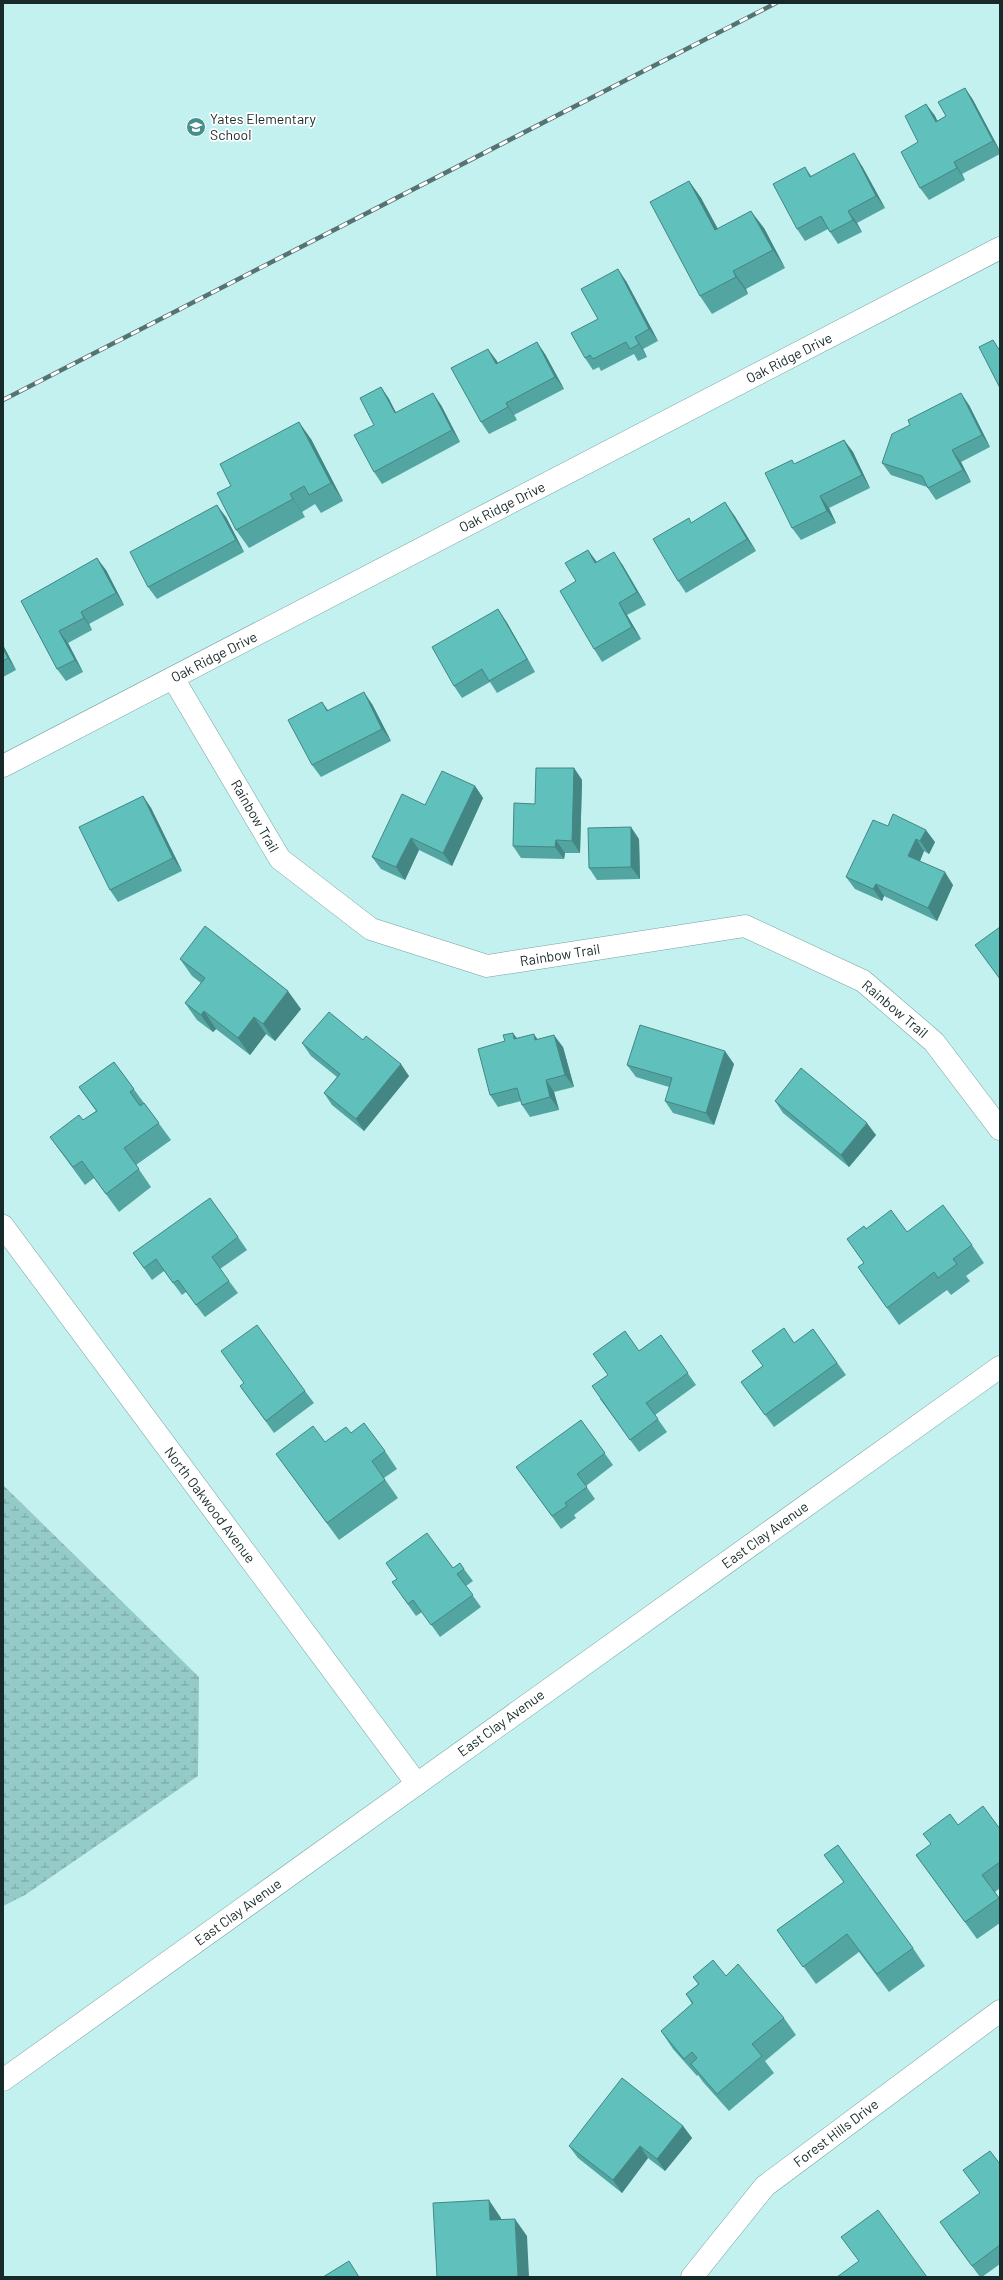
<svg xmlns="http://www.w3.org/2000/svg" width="1003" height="2280" font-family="Barlow,sans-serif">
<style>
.wetland{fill:url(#wetland-marsh)}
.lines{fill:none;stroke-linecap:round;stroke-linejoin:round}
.minor-casing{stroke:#76a2a0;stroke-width:23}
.minor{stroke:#fff;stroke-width:22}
.rail-casing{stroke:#567271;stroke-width:4.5}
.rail{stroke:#fff;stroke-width:3;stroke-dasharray:9;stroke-linecap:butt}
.wall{fill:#53a5a2}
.shaded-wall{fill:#438684}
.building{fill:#60c0bc;stroke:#438684}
.labels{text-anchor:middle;stroke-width:3.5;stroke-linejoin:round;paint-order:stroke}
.poi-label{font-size:14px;fill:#172928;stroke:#fff;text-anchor:start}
.street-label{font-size:14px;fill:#172928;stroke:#fff}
</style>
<defs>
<pattern id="wetland-marsh" width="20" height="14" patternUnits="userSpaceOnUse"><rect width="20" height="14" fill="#94cac7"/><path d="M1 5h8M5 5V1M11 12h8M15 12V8" fill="none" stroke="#78a4a2"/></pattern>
</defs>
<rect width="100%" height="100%" fill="#c3f1ef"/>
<path class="wetland" d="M3,1485L199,1677L198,1776L25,1895L3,1906Z"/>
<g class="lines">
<defs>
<g id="minor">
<path d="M173,678L280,859L371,929L487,966L745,926L863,981L934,1042L1000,1129"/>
<path d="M3,766L1000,248"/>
<path d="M3,1226L417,1784"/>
<path d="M3,2080L1000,1367"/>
<path d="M692,2277L765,2186L1000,2011"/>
</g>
</defs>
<use href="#minor" class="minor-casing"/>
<use href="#minor" class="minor"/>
<defs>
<path id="rail" d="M3,400L776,3"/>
</defs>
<use href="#rail" class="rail-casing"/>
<use href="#rail" class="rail"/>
</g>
<g class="wall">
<path d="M965,88L973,100L1000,151V154L962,174L965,180L929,200L920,188L918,142L926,104L935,116L937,121L946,116Z"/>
<path d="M862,166L885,208L857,223L862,232L838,244L828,229L805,241L797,229L811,176Z"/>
<path d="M689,181L701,198L718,229L764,228L785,268L746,289L748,294L712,314L700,296Z"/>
<path d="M626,281L658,341L643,349L647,357L638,361L634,354L601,371L599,367L593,370L585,358L598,319Z"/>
<path d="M545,354L564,389L514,415L517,420L489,434L481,422L497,363Z"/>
<path d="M381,387L389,399L396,413L441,405L460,442L382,484L374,472Z"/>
<path d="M969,405L990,447L961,462L971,482L936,500L927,487L891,475L882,463Z"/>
<path d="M311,439L343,501L321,513L315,504L302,512L305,517L249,548L236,530L231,486Z"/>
<path d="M844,440L853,452L870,488L829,508L836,523L801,540L792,528L795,464Z"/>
<path d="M734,515L756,551L686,593L678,581L692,522Z"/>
<path d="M226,517L244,552L157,599L148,587Z"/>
<path d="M596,562L622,564L646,605L627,615L641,639L602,662L594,649L576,581Z"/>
<path d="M106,570L124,605L89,624L92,630L68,643L83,672L66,681L57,669L21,601Z"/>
<path d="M506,621L535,672L497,693L490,682L462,698L454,686Z"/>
<path d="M3,645L16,670L3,677Z"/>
<path d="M322,702L328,710L372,704L391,741L321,777L312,765Z"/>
<path d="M574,768L582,780L580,853H565L564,859L521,858L513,846L535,804Z"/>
<path d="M475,786L483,798L452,866L419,850L405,880L381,869L372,857L425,805Z"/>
<path d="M143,796L151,808L182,871L118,902L110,890Z"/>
<path d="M888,826L935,842L929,854L924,851L920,861L953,885L937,921L884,896L882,901L855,889L846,877Z"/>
<path d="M639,839L640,879L597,880L589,868Z"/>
<path d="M180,959L301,1009L275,1041L266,1034L250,1055L216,1029L213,1032L197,1020L185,1003L201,983L192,976Z"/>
<path d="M517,1038L538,1040L563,1047L574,1087L554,1092L559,1110L530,1117L522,1105L521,1101L498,1107L490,1095Z"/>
<path d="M363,1040L409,1076L364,1131L332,1105L324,1093L337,1077L311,1056L302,1043Z"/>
<path d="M114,1062L171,1140L136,1165L151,1187L119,1212L94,1178L85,1185L50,1137L83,1120L96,1111L79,1087Z"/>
<path d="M734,1064L714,1125L673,1113L665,1101L669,1087L636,1077L627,1065Z"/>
<path d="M775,1101L876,1135L849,1167L783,1113Z"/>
<path d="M866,1229L907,1232L972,1245L984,1263L966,1276L970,1281L951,1295L947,1290L899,1325L858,1267L864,1263L847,1239Z"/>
<path d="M238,1237L247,1250L220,1269L238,1293L205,1317L186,1292L182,1295L164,1271L152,1280L133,1253Z"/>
<path d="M813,1329L846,1375L774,1427L741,1382Z"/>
<path d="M661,1335L696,1385L655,1415L667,1432L639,1452L600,1399L639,1351Z"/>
<path d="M240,1386L305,1391L314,1403L274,1433Z"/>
<path d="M581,1420L613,1465L586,1486L595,1499L574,1515L576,1518L561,1529L525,1479Z"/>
<path d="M351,1433L385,1451L397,1469L384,1478L398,1498L339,1540L276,1454L325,1442Z"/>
<path d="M453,1568L464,1569L473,1581L466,1586L481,1607L440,1637L422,1612L416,1616L401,1595Z"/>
<path d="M958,1825L1000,1829V1888L995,1892L1000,1899V1923L977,1939L916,1855Z"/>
<path d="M824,1855L913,1948L925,1966L889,1992L859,1952L816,1984L777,1930L844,1882Z"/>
<path d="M726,1976L784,2018L796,2035L765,2061L774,2073L729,2111L703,2082L698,2075L697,2076L673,2049L661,2031L692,2004L686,1994L698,1984L693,1977Z"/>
<path d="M683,2126L692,2138L665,2171L648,2158L622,2193L578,2158L569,2146Z"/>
<path d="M1000,2164V2264L982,2277H980L948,2234L980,2193Z"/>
</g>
<g class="shaded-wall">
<path d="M965,88L973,100L1000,151L993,141Z"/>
<path d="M926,104L935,116L944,134L936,122Z"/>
<path d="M854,153L862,166L885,208L876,196Z"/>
<path d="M954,162L962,174L965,180L957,168Z"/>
<path d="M805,167L813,179L810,177Z"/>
<path d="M689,181L701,198L728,248L715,230Z"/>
<path d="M751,211L764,228L785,268L773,250Z"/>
<path d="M848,211L857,223L862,232L853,220Z"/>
<path d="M618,269L626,281L658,341L649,329Z"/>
<path d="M733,271L746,289L748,294L736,277Z"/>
<path d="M635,337L643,349L647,357L639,344Z"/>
<path d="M537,342L545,354L564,389L555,377Z"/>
<path d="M488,349L497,361L504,376L496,364Z"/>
<path d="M381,387L389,399L403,426L395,413Z"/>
<path d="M433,393L441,405L460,442L452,430Z"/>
<path d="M961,393L969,405L990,447L982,435Z"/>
<path d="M506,403L514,415L517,420L508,407Z"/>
<path d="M299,422L311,439L343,501L331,483Z"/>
<path d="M844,440L853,452L870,488L862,475Z"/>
<path d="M952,450L961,462L971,482L963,470Z"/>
<path d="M290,494L302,512L305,517L293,499Z"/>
<path d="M820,496L829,508L836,523L827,511Z"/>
<path d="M725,502L734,515L756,551L747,539Z"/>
<path d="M217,505L226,517L244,552L236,540Z"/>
<path d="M588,550L597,562L595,563Z"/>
<path d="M614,552L622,564L646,605L637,592Z"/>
<path d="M97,558L106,570L124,605L116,593Z"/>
<path d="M619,603L627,615L641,639L632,627Z"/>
<path d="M498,609L506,621L535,672L527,659Z"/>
<path d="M81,612L89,624L92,630L84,618Z"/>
<path d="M59,631L68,643L83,672L75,660Z"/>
<path d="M3,645L16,670L8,658L3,649Z"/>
<path d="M364,692L372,704L391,741L382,729Z"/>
<path d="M574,768L582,780L580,853L572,841Z"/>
<path d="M475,786L483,798L452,866L443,853Z"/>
<path d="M143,796L151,808L182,871L173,858Z"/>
<path d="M631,827L639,839L640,879L631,867Z"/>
<path d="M926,830L935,842L929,854L920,841Z"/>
<path d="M411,838L419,850L405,880L396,867Z"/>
<path d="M916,839L924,851L917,868L908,856Z"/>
<path d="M556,840L565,853L564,859L555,847Z"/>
<path d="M945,872L953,885L937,921L928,908Z"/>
<path d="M876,884L884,896L882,901L873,889Z"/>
<path d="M288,991L301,1009L275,1041L263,1024Z"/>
<path d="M204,1011L216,1029L213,1032L201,1015Z"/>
<path d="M254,1017L266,1034L250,1055L238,1038Z"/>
<path d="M513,1033L522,1045L514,1039Z"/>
<path d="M534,1034L542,1046L535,1040Z"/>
<path d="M554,1035L563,1047L574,1087L565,1075Z"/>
<path d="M725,1051L734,1064L714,1125L706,1113Z"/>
<path d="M401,1064L409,1076L364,1131L356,1119Z"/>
<path d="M546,1080L554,1092L559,1110L550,1097Z"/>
<path d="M867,1123L876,1135L849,1167L841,1155Z"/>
<path d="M683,2126L692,2138L665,2171L657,2159Z"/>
<path d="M640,2146L648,2158L622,2193L613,2180Z"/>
<path d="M489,2200L501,2218L502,2237L490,2220Z"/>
<path d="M515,2219L527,2236L529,2277H518Z"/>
</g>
<g class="building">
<path d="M965,88L993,141L954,162L957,168L920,188L901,152L918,142L905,116L926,104L936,122L946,116L938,102Z"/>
<path d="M854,153L876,196L848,211L853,220L830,232L821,216L797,229L773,184L805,167L810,177Z"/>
<path d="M689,181L715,230L751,211L773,250L733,271L736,277L700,296L650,202Z"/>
<path d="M618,269L649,329L635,337L639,344L630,349L626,342L593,359L590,355L585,358L571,333L598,319L581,289Z"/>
<path d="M993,340L1000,351V388L979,347Z"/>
<path d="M537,342L555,377L506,403L508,407L481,422L451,368L488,349L496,364Z"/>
<path d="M381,387L395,413L433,393L452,430L374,472L354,435L374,425L360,398Z"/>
<path d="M961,393L982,435L952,450L963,470L928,488L922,476L882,463L892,434L910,425L908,420Z"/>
<path d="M299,422L331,483L309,495L304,486L290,494L293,499L236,530L217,493L231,486L220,464Z"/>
<path d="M844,440L862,475L820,496L827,511L792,528L765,473L792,460L794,464Z"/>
<path d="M725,502L747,539L678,581L653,539L689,518L691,523Z"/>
<path d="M217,505L236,540L148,587L130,552Z"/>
<path d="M588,550L595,563L614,552L637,592L619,603L632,627L594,649L560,591L576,581L565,563Z"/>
<path d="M97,558L116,593L81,612L84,618L59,631L75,660L57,669L21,601Z"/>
<path d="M498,609L527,659L489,681L482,669L454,686L432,647Z"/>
<path d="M3,649L8,658L3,661Z"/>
<path d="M364,692L382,729L312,765L288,720L322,702L327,711Z"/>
<path d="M536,768H574L572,841L556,840L555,847L513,846L514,803L535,804Z"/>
<path d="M442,771L475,786L443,853L411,838L396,867L372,857L402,794L425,805Z"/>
<path d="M143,796L173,858L110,890L79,827Z"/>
<path d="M893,814L926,830L920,841L916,839L908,856L945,872L928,908L876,884L873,889L846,877L873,820L888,826Z"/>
<path d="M631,827V867L589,868L588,828Z"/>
<path d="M205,926L288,991L263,1024L254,1017L238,1038L204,1011L201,1015L185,1003L205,978L180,959Z"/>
<path d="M1000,927V979L975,945Z"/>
<path d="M329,1012L363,1040L366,1036L401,1064L356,1119L324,1093L340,1074L302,1043Z"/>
<path d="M640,1025L725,1051L706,1113L665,1101L672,1078L627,1065Z"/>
<path d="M513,1033L514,1039L534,1034L535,1040L554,1035L565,1075L546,1080L550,1097L522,1105L517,1088L490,1095L478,1049L505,1041L503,1035Z"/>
<path d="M114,1062L134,1089L130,1092L140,1106L144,1103L159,1123L124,1148L139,1169L106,1194L82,1161L73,1167L50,1137L79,1115L83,1120L97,1111L79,1087Z"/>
<path d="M801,1068L867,1123L841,1155L775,1101Z"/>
<path d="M210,1198L238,1237L212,1257L229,1281L196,1305L178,1280L173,1283L156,1259L144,1268L133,1253Z"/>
<path d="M943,1205L972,1245L953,1259L957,1264L938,1278L934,1272L887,1308L858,1267L864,1263L847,1239L864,1226L866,1229L891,1210L907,1232Z"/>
<path d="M257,1325L305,1391L266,1421L240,1386L244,1383L221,1351Z"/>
<path d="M784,1328L794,1343L813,1329L837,1363L765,1415L741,1382L763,1366L752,1351Z"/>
<path d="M625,1331L639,1351L661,1335L688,1373L646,1403L658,1419L630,1440L592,1386L608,1375L593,1354Z"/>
<path d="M581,1420L605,1453L577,1474L587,1487L565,1503L567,1506L552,1516L516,1467Z"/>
<path d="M364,1423L385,1451L372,1461L385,1480L327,1523L276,1454L313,1426L325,1442L346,1427L351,1433Z"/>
<path d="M427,1533L453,1568L460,1563L464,1569L457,1574L473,1595L431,1625L413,1600L408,1604L392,1582L397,1579L386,1563Z"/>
<path d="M983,1806L1000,1829V1862L982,1875L999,1898L965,1922L916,1855L931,1844L923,1834L950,1814L958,1825Z"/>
<path d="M838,1845L913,1948L877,1974L847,1934L803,1967L777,1930L844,1882L824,1855Z"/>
<path d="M713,1960L726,1976L738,1964L784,2018L752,2044L762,2056L717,2094L691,2064L697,2058L692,2052L684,2059L661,2031L693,2003L686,1994L699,1984L693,1977Z"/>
<path d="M622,2078L683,2126L657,2159L640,2146L613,2180L569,2146Z"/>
<path d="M990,2151L1000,2164V2245L972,2266L940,2222L980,2193L963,2170Z"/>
<path d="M489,2200L490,2220L515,2219L518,2277H437L433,2203Z"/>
<path d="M878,2210L927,2277H837L859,2261L841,2237Z"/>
<path d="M349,2261L359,2277H323Z"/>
</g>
<defs>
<symbol id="school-disc" viewBox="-11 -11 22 22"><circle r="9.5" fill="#468e8b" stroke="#fff"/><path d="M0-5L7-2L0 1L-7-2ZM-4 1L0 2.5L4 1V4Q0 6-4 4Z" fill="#fff"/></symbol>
</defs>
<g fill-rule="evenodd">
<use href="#school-disc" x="185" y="116" width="22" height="22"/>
</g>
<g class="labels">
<g class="poi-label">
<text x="210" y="124">Yates Elementary<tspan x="210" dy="16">School</tspan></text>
</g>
<g class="street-label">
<text transform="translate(789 358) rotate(-27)" y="5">Oak Ridge Drive</text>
<text transform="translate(502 507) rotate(-27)" y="5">Oak Ridge Drive</text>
<text transform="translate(214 657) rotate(-27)" y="5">Oak Ridge Drive</text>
<text transform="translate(255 816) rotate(60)" y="5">Rainbow Trail</text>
<text transform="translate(560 955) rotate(-9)" y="5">Rainbow Trail</text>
<text transform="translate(895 1009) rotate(40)" y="5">Rainbow Trail</text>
<text transform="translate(210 1505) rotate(53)" y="5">North Oakwood Avenue</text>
<text transform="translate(765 1535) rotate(-36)" y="5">East Clay Avenue</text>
<text transform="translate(501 1723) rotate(-36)" y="5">East Clay Avenue</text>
<text transform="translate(238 1912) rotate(-36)" y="5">East Clay Avenue</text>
<text transform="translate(836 2133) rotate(-37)" y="5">Forest Hills Drive</text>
</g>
</g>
<rect width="1003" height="2280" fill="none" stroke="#172928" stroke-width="8"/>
</svg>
